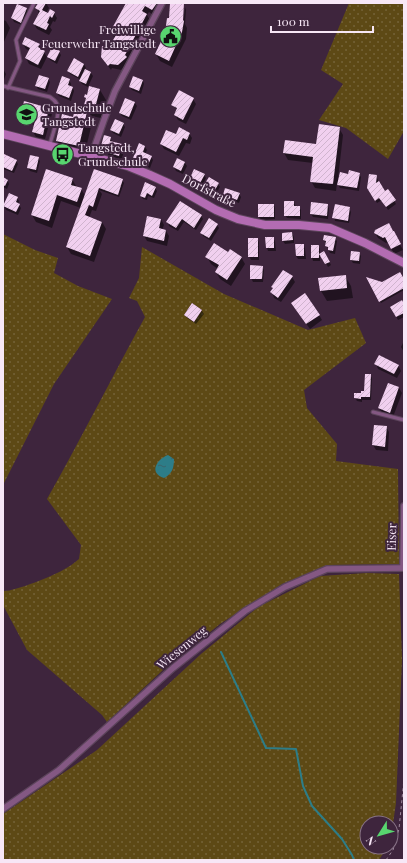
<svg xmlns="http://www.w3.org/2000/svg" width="407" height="863" font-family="'Playfair Display',serif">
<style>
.grass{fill:url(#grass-dots);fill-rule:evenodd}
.water{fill:url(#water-ripples)}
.shadow{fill:#0007}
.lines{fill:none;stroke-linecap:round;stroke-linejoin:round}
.stream{stroke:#2d7d88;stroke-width:2}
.building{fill:url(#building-hatch)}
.lane-casing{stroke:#5c445b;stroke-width:5}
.street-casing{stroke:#5c445b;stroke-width:8}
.secondary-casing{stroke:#5c445b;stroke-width:10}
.path{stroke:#9e899d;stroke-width:1;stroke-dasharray:3 3;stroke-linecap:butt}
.lane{stroke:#845883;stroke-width:3}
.street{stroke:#845883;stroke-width:5.5}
.secondary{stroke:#b36cb2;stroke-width:8}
.labels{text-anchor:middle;stroke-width:4;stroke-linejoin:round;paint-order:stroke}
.poi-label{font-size:12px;fill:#f7e7f6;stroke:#3e253d;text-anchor:start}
.street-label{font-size:12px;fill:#f7e7f6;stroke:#3e253d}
</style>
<defs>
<pattern id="grass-dots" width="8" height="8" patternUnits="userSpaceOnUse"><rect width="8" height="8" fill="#5d4915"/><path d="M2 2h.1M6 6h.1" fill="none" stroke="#756338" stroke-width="1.8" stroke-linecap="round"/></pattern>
<pattern id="water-ripples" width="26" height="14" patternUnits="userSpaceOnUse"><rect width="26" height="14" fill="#2d7d88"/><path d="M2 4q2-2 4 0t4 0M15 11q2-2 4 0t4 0" fill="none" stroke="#3a646c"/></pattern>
<pattern id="building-hatch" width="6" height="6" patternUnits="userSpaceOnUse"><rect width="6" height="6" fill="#f1d0ef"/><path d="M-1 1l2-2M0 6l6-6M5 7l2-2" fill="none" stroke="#d0b4ce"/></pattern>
</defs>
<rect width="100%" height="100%" fill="#3e253d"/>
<g class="grass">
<path d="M349,3H404V131L388,159L346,128L319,120L343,84L321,70Z"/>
<path d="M3,234L35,250L58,258L54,273L78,286L112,299L54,384L3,485Z"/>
<path d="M142,247L224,294L308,330L355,318L366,343L304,390L307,408L337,444L336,461L398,469L399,564L328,565L282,584L220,624L163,670L107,722L102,715L27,650L3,605V591C13,592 53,576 63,570C69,567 74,563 79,559L81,545L47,499C81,439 112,377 145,317L137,301L129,298L139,278ZM192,303L202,310L194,322L184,315Z"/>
<path d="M367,573L399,574L402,659L396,803L391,837V823H367V847H387L379,860H3V814L97,750L201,654L258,607L320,576Z"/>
</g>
<path class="water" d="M168,455L174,459C174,468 172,474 164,478C148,473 157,459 168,455Z"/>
<g class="shadow">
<path d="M39,3H46L49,8L46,13H54L57,18L55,22L53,21L50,27L52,30L49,35L37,29L34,24L39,14L37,8Z"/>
<path d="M128,3H162L156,17L149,12L147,15L151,22L136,50L134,49L128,60L129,62L121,70L112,68L111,70L105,62L110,48L115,39L111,32Z"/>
<path d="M183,3L181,25H183L185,7L186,10L185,24L187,28L186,39L172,67L160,61L156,54L171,20Z"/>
<path d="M26,9L28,12L22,25L14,22L12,18Z"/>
<path d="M3,20L6,21L10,28L3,44Z"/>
<path d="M23,44L39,45L44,52L47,57L41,69L29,64L26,58L30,51L26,49Z"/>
<path d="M59,52L61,55L57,64L50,60L48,57Z"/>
<path d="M84,64L86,68L84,70L91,73L93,76L88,87L82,84L80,81L81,80L70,74L68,71Z"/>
<path d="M3,69L6,74L3,82Z"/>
<path d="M48,79L50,82L47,92L38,89L36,86Z"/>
<path d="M69,80L71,84L70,87L73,88L74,91L71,101L59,96L57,93Z"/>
<path d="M143,81L144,84L141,94L132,90L130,87Z"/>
<path d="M90,87L100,90L106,100L101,118L91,116L85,105L86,99L85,97L87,96Z"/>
<path d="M125,99L135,103L137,106L131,120L122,116L120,113Z"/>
<path d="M193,99L196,104L186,124L178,120L175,115L177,110L173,105Z"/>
<path d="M24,103L49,109L52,114L45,139L36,137L33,132L35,125L24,122L21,117Z"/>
<path d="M86,113L92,123L84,156L63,151L57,141L73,118Z"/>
<path d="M123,124L125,127L121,137L113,133L111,130Z"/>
<path d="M339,128L343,135L338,179H340L349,175L359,174L361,177L359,191L340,188L337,183L336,191L315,188L311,181L313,163L288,160L284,153L317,145Z"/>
<path d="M189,133L192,138L190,144L186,143L179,156L164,149L161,144Z"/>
<path d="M110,138L113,143L121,145L124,150L122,160L110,157L102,146Z"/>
<path d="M145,147L147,150L145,154L151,157L153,160L150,168L136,161L134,158Z"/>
<path d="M38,158L40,161L37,173L30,171L28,168Z"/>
<path d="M3,159L16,161L18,164L14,173L3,169Z"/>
<path d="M178,159L185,163L187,166L183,174L176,171L174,167Z"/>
<path d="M95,170L122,180L124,183L119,197L99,190L102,194L96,211L92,210L89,218L102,222L106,229L94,262L71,254L67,247L81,208L61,201L52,228L36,222L32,215L72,179L76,186V187L81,189L86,197Z"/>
<path d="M204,175L206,178L201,188L192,183L190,179Z"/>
<path d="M376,176L378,180V182L385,192L388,191L396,204L388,210L382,200L377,203L368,188Z"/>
<path d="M3,179L8,181L9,184L7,189L3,187Z"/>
<path d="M218,184L220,187L214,197L205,192L203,188Z"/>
<path d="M155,188L157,191L154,198L148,196L147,200L143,199L141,196Z"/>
<path d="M239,194L241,197L239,203L226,198L224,195Z"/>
<path d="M17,198L19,201L18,204L21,208L18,215L6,210L4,206Z"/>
<path d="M181,202L201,216L203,219L196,230L184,222L178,231L169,226L168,222Z"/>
<path d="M294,202L296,207H299L301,210V219L287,218L285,215Z"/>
<path d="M274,205L275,208V219L260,220L259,216Z"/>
<path d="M327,205L329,208L328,219L313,217L311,214Z"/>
<path d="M349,208L351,212L349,223L335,221L334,217Z"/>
<path d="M148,217L161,219L164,225L162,230L166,231L169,236L167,246L147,241L144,236Z"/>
<path d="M217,225L219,228L211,241L203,236L201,233Z"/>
<path d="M292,233L294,237V243L285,244L283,241Z"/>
<path d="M375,233L396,237L403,250L394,254L388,242L386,243L378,238Z"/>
<path d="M273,238L275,241L276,251H268L267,248Z"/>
<path d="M335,238L337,241L335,254L330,253L324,240Z"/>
<path d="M257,239L259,242V260H251L249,256Z"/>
<path d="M296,245H304L305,249L306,259H298L296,256Z"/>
<path d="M318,246L320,249V261H313L312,257Z"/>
<path d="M324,252L331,265L328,267L321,254Z"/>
<path d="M359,253L361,256L360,264L353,263L351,260Z"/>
<path d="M228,254L241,257L245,264L231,286L220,279L216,272L218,269L211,264L207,257Z"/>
<path d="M262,267L264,270L263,282H253L251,278Z"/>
<path d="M345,276L351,286L353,298L327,301L321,291Z"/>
<path d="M292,277L295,282L281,302L274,298L272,292L274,289L272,287Z"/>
<path d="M368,279L382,283L404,281V290L381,303Z"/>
<path d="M193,304L202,311L204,314L196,324L187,318L185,315Z"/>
<path d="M404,305V317L398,320L391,307Z"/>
<path d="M295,308L319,315L322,320L310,329Z"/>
<path d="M404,341V352L401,347Z"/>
<path d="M376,364L398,365L401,371L397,378L378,369Z"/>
<path d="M370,375L372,378L371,400H362V402L357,401L355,398V394H362L365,392Z"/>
<path d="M388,384L399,388L402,393L393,417L382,413L379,408Z"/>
<path d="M386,427L389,432L388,451L376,450L373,445Z"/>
</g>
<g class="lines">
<path class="stream" d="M221,652L266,748L296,749L303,786L312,806L342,839L352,855L354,860"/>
</g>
<g class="building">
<path d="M38,3H46L42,10L48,13L50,9L55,12L52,18L50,16L47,23L49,24L46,30L33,24L40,11L35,8Z"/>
<path d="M126,3H157L152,10L145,6L142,11L147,14L125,55L127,57L118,65L110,64L108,66L101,57L102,46L109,47L116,35L110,32Z"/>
<path d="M170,3H184L183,20L184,21L182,32L169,61L155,54L165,33L167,18H169Z"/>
<path d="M17,4L27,8L21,23L11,18Z"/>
<path d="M25,37L40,44L38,47L45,51L38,65L25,58L30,48L22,44Z"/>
<path d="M52,47L60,51L55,61L47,57Z"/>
<path d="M74,58L84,64L78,77L67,71Z"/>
<path d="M85,69L91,72L86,84L79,81Z"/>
<path d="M39,75L49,78L45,89L35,86Z"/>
<path d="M62,76L70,79L68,85L73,87L69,98L56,93Z"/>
<path d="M133,76L143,80L139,91L129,87Z"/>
<path d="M89,86L100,89L95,108L84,105L86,98L84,97L85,94L87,95Z"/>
<path d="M179,90L194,98L183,120L174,115L177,108L171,105Z"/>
<path d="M125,98L135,102L129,117L119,113Z"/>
<path d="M24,101L49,108L43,135L32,132L35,121L20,117Z"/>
<path d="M75,109L87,112L79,146L56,141L62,114L73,117Z"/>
<path d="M115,119L124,123L119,134L110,130Z"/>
<path d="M319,124L340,127L333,184L310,182L313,157L283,153L285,140L316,144Z"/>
<path d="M179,127L190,133L187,140L183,138L176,152L160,144L166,130L176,134Z"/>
<path d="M104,135L111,137L110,141L122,144L119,156L106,152L107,148L101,146Z"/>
<path d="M139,143L145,146L143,152L152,156L148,165L133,158Z"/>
<path d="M4,154L17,160L12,171L3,167V157Z"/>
<path d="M30,155L39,157L36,170L27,168Z"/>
<path d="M177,158L185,162L181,171L173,167Z"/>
<path d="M46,169L73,178L71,185L82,188L77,202L57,195L49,221L31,215Z"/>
<path d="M94,169L123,179L118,195L99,188L93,207L89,205L85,215L102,222L90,256L66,247Z"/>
<path d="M194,169L205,174L199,185L189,180Z"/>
<path d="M349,170L360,173L357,188L337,185L340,172L348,174Z"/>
<path d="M369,174L377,175L376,183L379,181L385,191L388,189L396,200L386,207L379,198L375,201L367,188Z"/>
<path d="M3,177L8,180L5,186L3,185Z"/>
<path d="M209,177L219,183L212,195L202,188Z"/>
<path d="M145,182L156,187L152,196L147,193L145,198L140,196Z"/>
<path d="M225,188L240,193L237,200L223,195Z"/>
<path d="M9,193L18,197L16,202L20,204L16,212L3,206Z"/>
<path d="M180,201L202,215L194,228L182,219L176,228L166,222Z"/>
<path d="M284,201H294V206H300V216H284Z"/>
<path d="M311,202L328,204L327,216L310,214Z"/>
<rect x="258" y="204" width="16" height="13"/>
<path d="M335,204L350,207L348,221L332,218Z"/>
<path d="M147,216L161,219L159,228L166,230L164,241L143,236Z"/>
<path d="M209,218L218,224L209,238L200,233Z"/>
<path d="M389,223L393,231H394L401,244L391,249L385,237L383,238L374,233L375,230Z"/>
<path d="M292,232L293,240L282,241V233Z"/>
<path d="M324,235L336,237L333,251L328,250V247L325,246L326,241L323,240Z"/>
<path d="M265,237H274V248H266Z"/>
<rect x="248" y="238" width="10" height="19"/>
<path d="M214,243L228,252L230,249L242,257L227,280L215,272L219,265L205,257Z"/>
<path d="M295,244H304V256H296Z"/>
<rect x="311" y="245" width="8" height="13"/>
<path d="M324,251L330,262L325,264L319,254Z"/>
<path d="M351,251L360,252L359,261L350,260Z"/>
<path d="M250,265L263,266L262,279H250Z"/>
<path d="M283,270L293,276L278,298L270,292L273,288L271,287Z"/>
<path d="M400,272L404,279V288L379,302L366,277L382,282Z"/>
<path d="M346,275L347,288L320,291L318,278Z"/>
<path d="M305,293L320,315L306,324L291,303Z"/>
<path d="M402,300L404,304V313L396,317L390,307Z"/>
<path d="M192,303L202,310L194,322L184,315Z"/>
<path d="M379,355L399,365L394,374L374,364Z"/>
<path d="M365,374H371L370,397H361V399L354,398V393H361V391H364Z"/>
<path d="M388,383L399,387L390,413L378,408Z"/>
<path d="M374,425L387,426L385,447L372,445Z"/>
</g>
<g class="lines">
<defs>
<g id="lane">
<path d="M3,86L50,97C54,100 57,102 58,107C60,114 52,136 50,144"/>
<path d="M8,88L20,61L16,40L34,3"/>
<path d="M373,412L404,420"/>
</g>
<g id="street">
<path d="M91,157L104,120L115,91L162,3"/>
<path d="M403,568L404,506"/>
<path d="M3,809L59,770L173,668L245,611L285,587L327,569L404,568"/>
</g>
<path id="secondary" d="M3,134L128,166L150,175L170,184L216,210L238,219L265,225H299L330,228L365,243L404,263"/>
</defs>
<use href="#lane" class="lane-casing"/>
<use href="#street" class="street-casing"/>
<use href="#secondary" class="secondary-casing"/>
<g class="path">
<path d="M404,575V580"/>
<path d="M386,860L393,850L399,829L404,779"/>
</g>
<use href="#lane" class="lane"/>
<use href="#street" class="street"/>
<use href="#secondary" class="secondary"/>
</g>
<defs>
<symbol id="civic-disc" viewBox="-11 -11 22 22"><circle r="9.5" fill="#58d56f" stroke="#3e253d"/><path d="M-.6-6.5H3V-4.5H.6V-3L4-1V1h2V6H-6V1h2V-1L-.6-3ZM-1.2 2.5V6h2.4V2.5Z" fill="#111"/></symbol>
<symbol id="school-disc" viewBox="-11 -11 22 22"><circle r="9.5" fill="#58d56f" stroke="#3e253d"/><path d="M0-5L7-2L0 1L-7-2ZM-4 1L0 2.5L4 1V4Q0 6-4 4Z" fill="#111"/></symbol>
<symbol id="bus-disc" viewBox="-11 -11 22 22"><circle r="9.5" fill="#58d56f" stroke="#3e253d"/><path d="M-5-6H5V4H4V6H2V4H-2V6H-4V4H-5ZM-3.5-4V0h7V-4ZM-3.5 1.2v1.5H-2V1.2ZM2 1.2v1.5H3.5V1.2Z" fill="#111"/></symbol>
</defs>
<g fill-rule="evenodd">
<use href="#civic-disc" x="158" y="24" width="25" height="25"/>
<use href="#school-disc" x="14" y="102" width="25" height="25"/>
<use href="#bus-disc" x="50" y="142" width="25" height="25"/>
</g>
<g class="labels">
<g class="poi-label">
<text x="156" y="34" text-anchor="end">Freiwillige<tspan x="156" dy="14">Feuerwehr Tangstedt</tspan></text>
<text x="42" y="112">Grundschule<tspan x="42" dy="14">Tangstedt</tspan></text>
<text x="78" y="152">Tangstedt,<tspan x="78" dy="14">Grundschule</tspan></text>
</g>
<g class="street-label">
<text transform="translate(209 191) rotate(27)" y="4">Dorfstraße</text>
<text transform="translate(392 537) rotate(-89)" y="4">Eiser</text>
<text transform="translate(182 648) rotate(-39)" y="4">Wiesenweg</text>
</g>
</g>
<rect width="407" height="863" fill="none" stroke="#f7e7f6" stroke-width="8"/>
<g transform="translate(379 835) rotate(233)"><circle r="19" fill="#3e253d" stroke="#887387"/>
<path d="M0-3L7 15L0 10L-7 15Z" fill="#58d56f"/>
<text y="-6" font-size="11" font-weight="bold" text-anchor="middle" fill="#f7e7f6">N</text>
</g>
<path d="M271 26v6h102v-6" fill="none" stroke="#f7e7f6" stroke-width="2"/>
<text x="277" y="26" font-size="12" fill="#f7e7f6" stroke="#3e253d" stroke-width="3" paint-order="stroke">100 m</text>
</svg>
